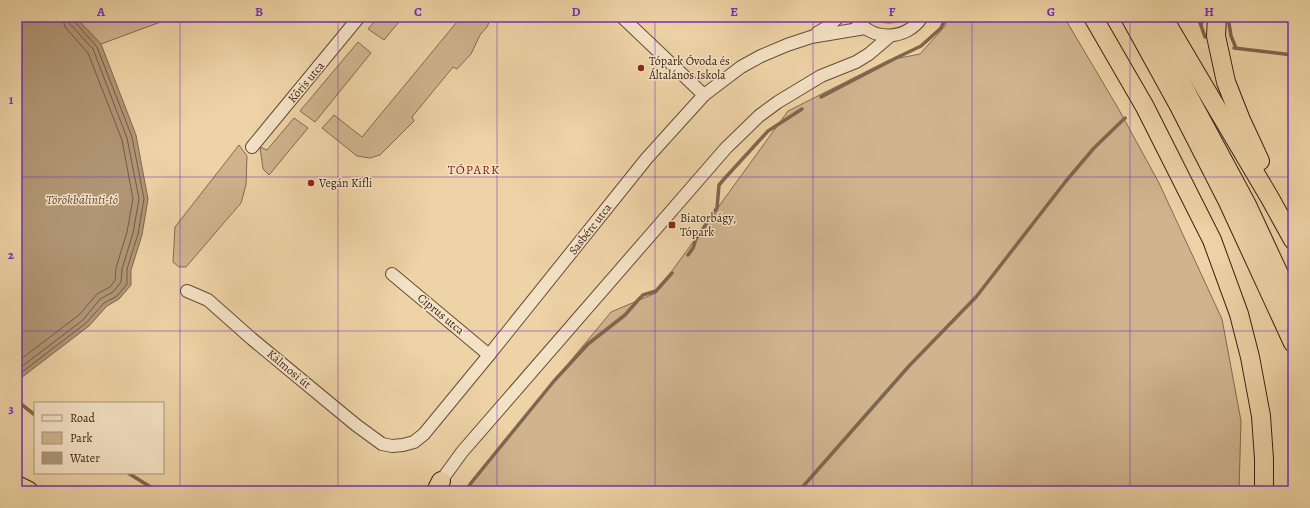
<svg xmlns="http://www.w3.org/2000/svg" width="1310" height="508" font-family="Alegreya,serif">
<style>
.green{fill:#cfb48e;stroke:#836a52}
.water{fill:#b09675;stroke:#80664f}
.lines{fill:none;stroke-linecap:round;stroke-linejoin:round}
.shore{stroke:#745a46;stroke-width:1}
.stream{stroke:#80664f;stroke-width:3.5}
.minor-casing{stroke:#654c3a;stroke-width:14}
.highway-casing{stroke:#371f16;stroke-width:20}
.minor{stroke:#f4e2c5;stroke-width:12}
.highway{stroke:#eed3a6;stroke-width:18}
.grid{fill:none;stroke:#7b2cbf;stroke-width:1;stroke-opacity:0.55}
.poi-dot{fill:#8f2418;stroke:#f4e2c5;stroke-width:1.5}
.labels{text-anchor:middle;stroke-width:3;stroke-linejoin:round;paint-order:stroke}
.poi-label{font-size:12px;fill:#371f16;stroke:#f4e2c5;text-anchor:start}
.street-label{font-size:12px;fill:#371f16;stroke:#f4e2c5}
.neighbourhood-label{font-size:13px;letter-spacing:1px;fill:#7a1f14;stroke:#f4e2c5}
.water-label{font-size:13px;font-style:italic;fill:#614937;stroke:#f4e2c5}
.neatline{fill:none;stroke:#7b2cbf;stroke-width:1.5}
.grid-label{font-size:13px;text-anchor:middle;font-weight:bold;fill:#7b2cbf}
</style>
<rect width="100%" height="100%" fill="#eed3a6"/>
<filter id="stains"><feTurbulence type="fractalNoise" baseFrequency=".005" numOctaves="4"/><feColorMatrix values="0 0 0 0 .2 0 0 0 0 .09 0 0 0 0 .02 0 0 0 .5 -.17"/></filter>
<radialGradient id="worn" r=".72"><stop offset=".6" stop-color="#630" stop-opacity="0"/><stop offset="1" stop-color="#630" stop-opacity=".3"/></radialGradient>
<g class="green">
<path d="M75,17H174L101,44Z"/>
<path d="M378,17H403L384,40L368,29Z"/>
<path d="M461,17H490L491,18L487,27L480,35L471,54L457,69L453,67L412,117L414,121L380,155L370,158L357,156L322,128L334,115L362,137Z"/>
<path d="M870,17H906C895,26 881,24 870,17Z"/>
<path d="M948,17H1064L1118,108L1159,183L1222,319L1241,421L1239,491H463L611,312L656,293L788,111L889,60L920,54L945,26Z"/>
<path d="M358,42L371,53L315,122L300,111Z"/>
<path d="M294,118L308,128L269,175L263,169L260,147L267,150Z"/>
<path d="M239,145L247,156L246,185L241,203L186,267H179L173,262L175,227Z"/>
</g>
<path class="water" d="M17,17H75L101,44L136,135L148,199L142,235L131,270V285L119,299L107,306L89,326L17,381Z"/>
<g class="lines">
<g class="shore">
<path d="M17,362L79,315L97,294L110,287L115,280L116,268L127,232L133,199L122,140L88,53L65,27L62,17"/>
<path d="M17,370L83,320L100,299L113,292L121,282L122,269L133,233L139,199L127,138L93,49L70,24L68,17"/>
<path d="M17,376L86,323L104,303L117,296L127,284V269L138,234L144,199L132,137L97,47L74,21L73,17"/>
</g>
<g class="stream">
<path d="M1198,17L1205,37"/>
<path d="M1228,17L1231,36L1236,48"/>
<path d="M1201,25L1204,17"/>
<path d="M1234,48L1293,55"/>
<path d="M821,97L896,58L921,46L941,28L946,17"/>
<path d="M688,255L693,248L696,239L717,208L719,185L725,178L768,131L802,109"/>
<path d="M17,399L21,404L35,415"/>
<path d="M128,473L157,491"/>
<path d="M467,491L471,483L554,381L588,344L625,315L639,299L643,295L656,291L672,273"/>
<path d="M799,491L909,366L976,297L1066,181L1094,148L1125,118"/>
</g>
<defs>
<g id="minor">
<path d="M622,17L704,95"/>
<path d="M855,17C871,42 906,41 922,17"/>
<path d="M817,33L829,26L838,17"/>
<path d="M252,147L359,17"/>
<path d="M392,274L489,355"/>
<path d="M187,291L208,300L252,339L356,425L382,444L392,446L403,445L414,442L424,434L489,355L647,158L704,95L741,67L761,56L787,45L811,37L865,28"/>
<path d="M441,481L462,452L726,148L759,116L778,102L821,76L856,62L869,54L890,36"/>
</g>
<g id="highway">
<path d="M1093,17L1145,107L1212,240L1239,314L1250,357L1261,416L1264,459V491"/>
<path d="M1130,17L1179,106L1228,202L1293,343"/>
<path d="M1146,17L1247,205L1293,304"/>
<path d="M1163,17L1271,200L1293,240"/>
<path d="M1217,17L1216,36L1226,82L1241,120L1260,161"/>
<path d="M17,485L29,491"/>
<path d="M436,491L441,481"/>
</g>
</defs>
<use href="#minor" class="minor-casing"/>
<use href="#highway" class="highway-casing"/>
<use href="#minor" class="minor"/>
<use href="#highway" class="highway"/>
</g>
<path class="grid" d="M180,17V491M338,17V491M497,17V491M655,17V491M813,17V491M972,17V491M1130,17V491M17,177H1293M17,331H1293"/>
<g class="poi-dot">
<circle cx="641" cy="68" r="4"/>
<circle cx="311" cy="183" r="4"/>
<rect x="668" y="221" width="8" height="8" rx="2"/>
</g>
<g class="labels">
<g class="poi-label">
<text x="649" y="65">Tópark Óvoda és<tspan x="649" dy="14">Általános Iskola</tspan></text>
<text x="319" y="187">Vegán Kifli</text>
<text x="680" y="222">Biatorbágy,<tspan x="680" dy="14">Tópark</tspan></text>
</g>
<g class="street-label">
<text transform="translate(306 82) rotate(-50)" y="4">Kőris utca</text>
<text transform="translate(590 229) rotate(-52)" y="4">Sasbérc utca</text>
<text transform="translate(441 314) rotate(40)" y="4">Ciprus utca</text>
<text transform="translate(289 369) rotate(40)" y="4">Kálmosi út</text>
</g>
<g class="neighbourhood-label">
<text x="474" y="174">TÓPARK</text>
</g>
<g class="water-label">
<text x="82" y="204">Törökbálinti-tó</text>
</g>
</g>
<rect width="1310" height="508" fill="none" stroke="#eed3a6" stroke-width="44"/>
<rect x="34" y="402" width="130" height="72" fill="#f4e2c5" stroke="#a8947f"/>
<rect x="42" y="415" width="20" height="6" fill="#f4e2c5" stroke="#a8947f"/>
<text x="70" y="422" font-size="12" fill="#371f16">Road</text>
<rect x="42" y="432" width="20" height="12" fill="#cfb48e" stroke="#a8947f"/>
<text x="70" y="442" font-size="12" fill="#371f16">Park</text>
<rect x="42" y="452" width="20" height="12" fill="#b09675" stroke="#a8947f"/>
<text x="70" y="462" font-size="12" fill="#371f16">Water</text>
<rect x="22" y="22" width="1266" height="464" class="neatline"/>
<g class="grid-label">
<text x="101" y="16">A</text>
<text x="259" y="16">B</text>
<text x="418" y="16">C</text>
<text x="576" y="16">D</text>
<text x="734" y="16">E</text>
<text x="892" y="16">F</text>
<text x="1051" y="16">G</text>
<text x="1209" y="16">H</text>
<text x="11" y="104">1</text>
<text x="11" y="259">2</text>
<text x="11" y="413">3</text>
</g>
<rect width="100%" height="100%" filter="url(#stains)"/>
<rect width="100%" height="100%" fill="url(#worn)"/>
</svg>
